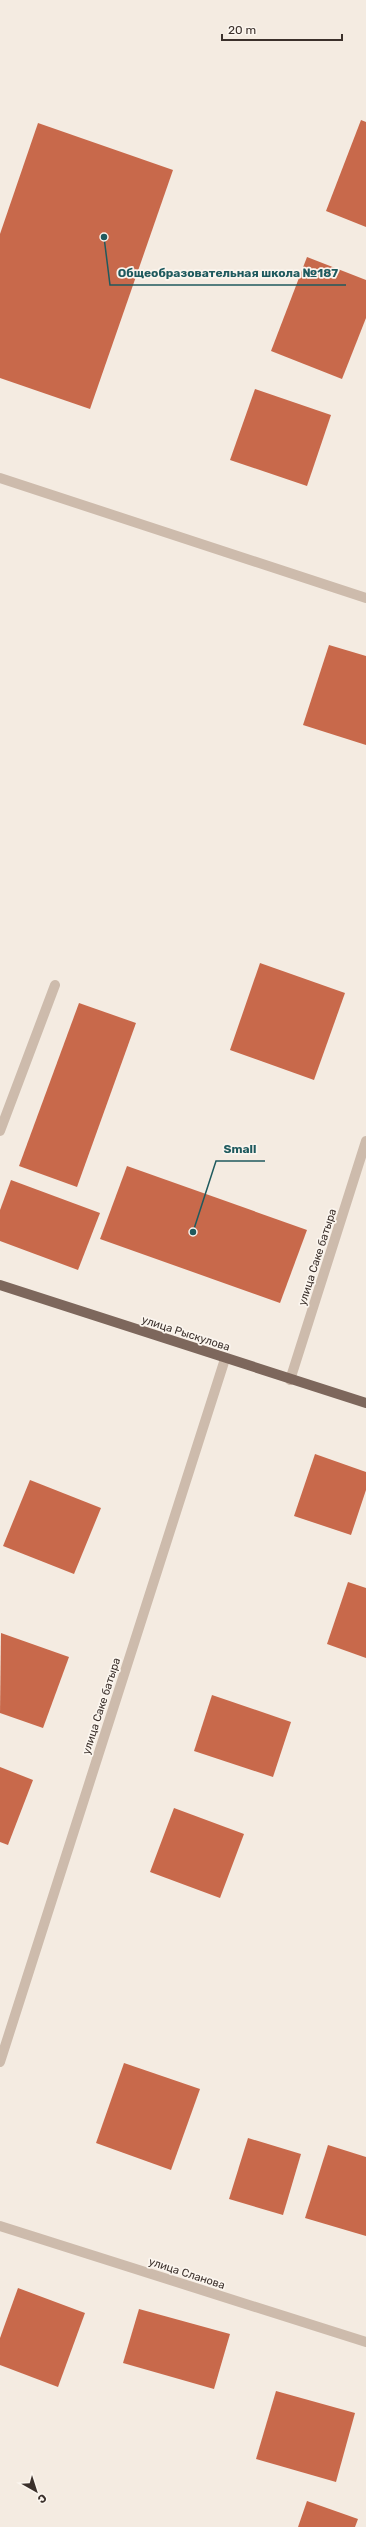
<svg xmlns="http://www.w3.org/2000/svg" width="366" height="2527" font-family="Rubik,sans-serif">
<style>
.building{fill:#c8694b}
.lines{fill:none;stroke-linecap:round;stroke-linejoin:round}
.service{stroke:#cdbbac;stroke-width:10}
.minor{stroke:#cdbbac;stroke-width:10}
.primary{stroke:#7d675c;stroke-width:10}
.labels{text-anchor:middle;stroke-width:3.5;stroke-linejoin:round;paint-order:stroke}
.street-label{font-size:11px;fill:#3b302b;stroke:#fbf5ee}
.leader{fill:none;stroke:#1f5a5e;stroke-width:1.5}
.callout-dot{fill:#1f5a5e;stroke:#fbf5ee;stroke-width:1.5}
.callout-label{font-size:12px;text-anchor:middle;font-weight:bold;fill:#1f5a5e;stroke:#fbf5ee;stroke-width:3.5;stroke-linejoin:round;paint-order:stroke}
</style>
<rect width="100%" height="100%" fill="#f4ebe1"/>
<g class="building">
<path d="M361,120L366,122V227L326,211Z"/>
<path d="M38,123L173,170L90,409L0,378V234Z"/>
<path d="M307,257L366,280V318L342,379L271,351Z"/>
<path d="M255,389L331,415L307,486L230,460Z"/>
<path d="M329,645L366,656V745L303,725Z"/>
<path d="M260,963L345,993L314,1080L230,1050Z"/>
<path d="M79,1003L136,1023L77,1187L19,1166Z"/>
<path d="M127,1166L307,1230L280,1303L100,1239Z"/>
<path d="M11,1180L100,1213L78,1270L0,1241V1210Z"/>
<path d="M315,1454L366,1472V1490L351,1535L294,1516Z"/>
<path d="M30,1480L101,1508L74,1574L3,1546Z"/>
<path d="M348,1582L366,1588V1658L327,1644Z"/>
<path d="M1,1633L69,1657L43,1728L0,1713Z"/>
<path d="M212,1695L291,1722L273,1777L194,1751Z"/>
<path d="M0,1767L33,1780L8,1845L0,1842Z"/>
<path d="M174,1808L244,1834L220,1898L150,1872Z"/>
<path d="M124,2063L200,2089L171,2170L96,2143Z"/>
<path d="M248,2138L301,2154L283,2215L229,2199Z"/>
<path d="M328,2145L366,2157V2236L305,2218Z"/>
<path d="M18,2288L85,2313L58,2387L0,2365V2338Z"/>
<path d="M139,2309L230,2334L214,2389L123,2363Z"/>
<path d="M276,2391L355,2413L336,2482L256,2459Z"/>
<path d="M307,2501L358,2519L355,2527H298Z"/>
</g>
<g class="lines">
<g class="service">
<path d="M0,1131L55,985"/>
<path d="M290,1380L366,1141"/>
</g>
<g class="minor">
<path d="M0,478L366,598"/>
<path d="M0,2062L225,1359"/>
<path d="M0,2226L366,2342"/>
</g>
<path class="primary" d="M0,1285L366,1403"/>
</g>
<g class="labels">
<g class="street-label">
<text transform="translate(317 1257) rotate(-72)" y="4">улица Саке батыра</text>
<text transform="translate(186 1333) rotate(18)" y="4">улица Рыскулова</text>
<text transform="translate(101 1706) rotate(-72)" y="4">улица Саке батыра</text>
<text transform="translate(187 2273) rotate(18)" y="4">улица Сланова</text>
</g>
</g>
<path class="leader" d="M104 237L110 285H346M193 1232L216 1161H265"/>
<g class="callout-dot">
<circle cx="104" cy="237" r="4"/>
<circle cx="193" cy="1232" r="4"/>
</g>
<g class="callout-label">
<text x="228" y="277">Общеобразовательная школа №187</text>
<text x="240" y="1153">Small</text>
</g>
<g transform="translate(36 2491) rotate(141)" stroke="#fbf5ee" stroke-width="3" paint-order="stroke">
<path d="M0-3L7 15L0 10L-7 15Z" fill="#3b302b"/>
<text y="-6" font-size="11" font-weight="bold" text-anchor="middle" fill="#3b302b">С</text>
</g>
<path d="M222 34v6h120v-6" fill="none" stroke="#3b302b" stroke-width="2"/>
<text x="228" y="34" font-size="12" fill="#3b302b" stroke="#fbf5ee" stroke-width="3" paint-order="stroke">20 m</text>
</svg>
